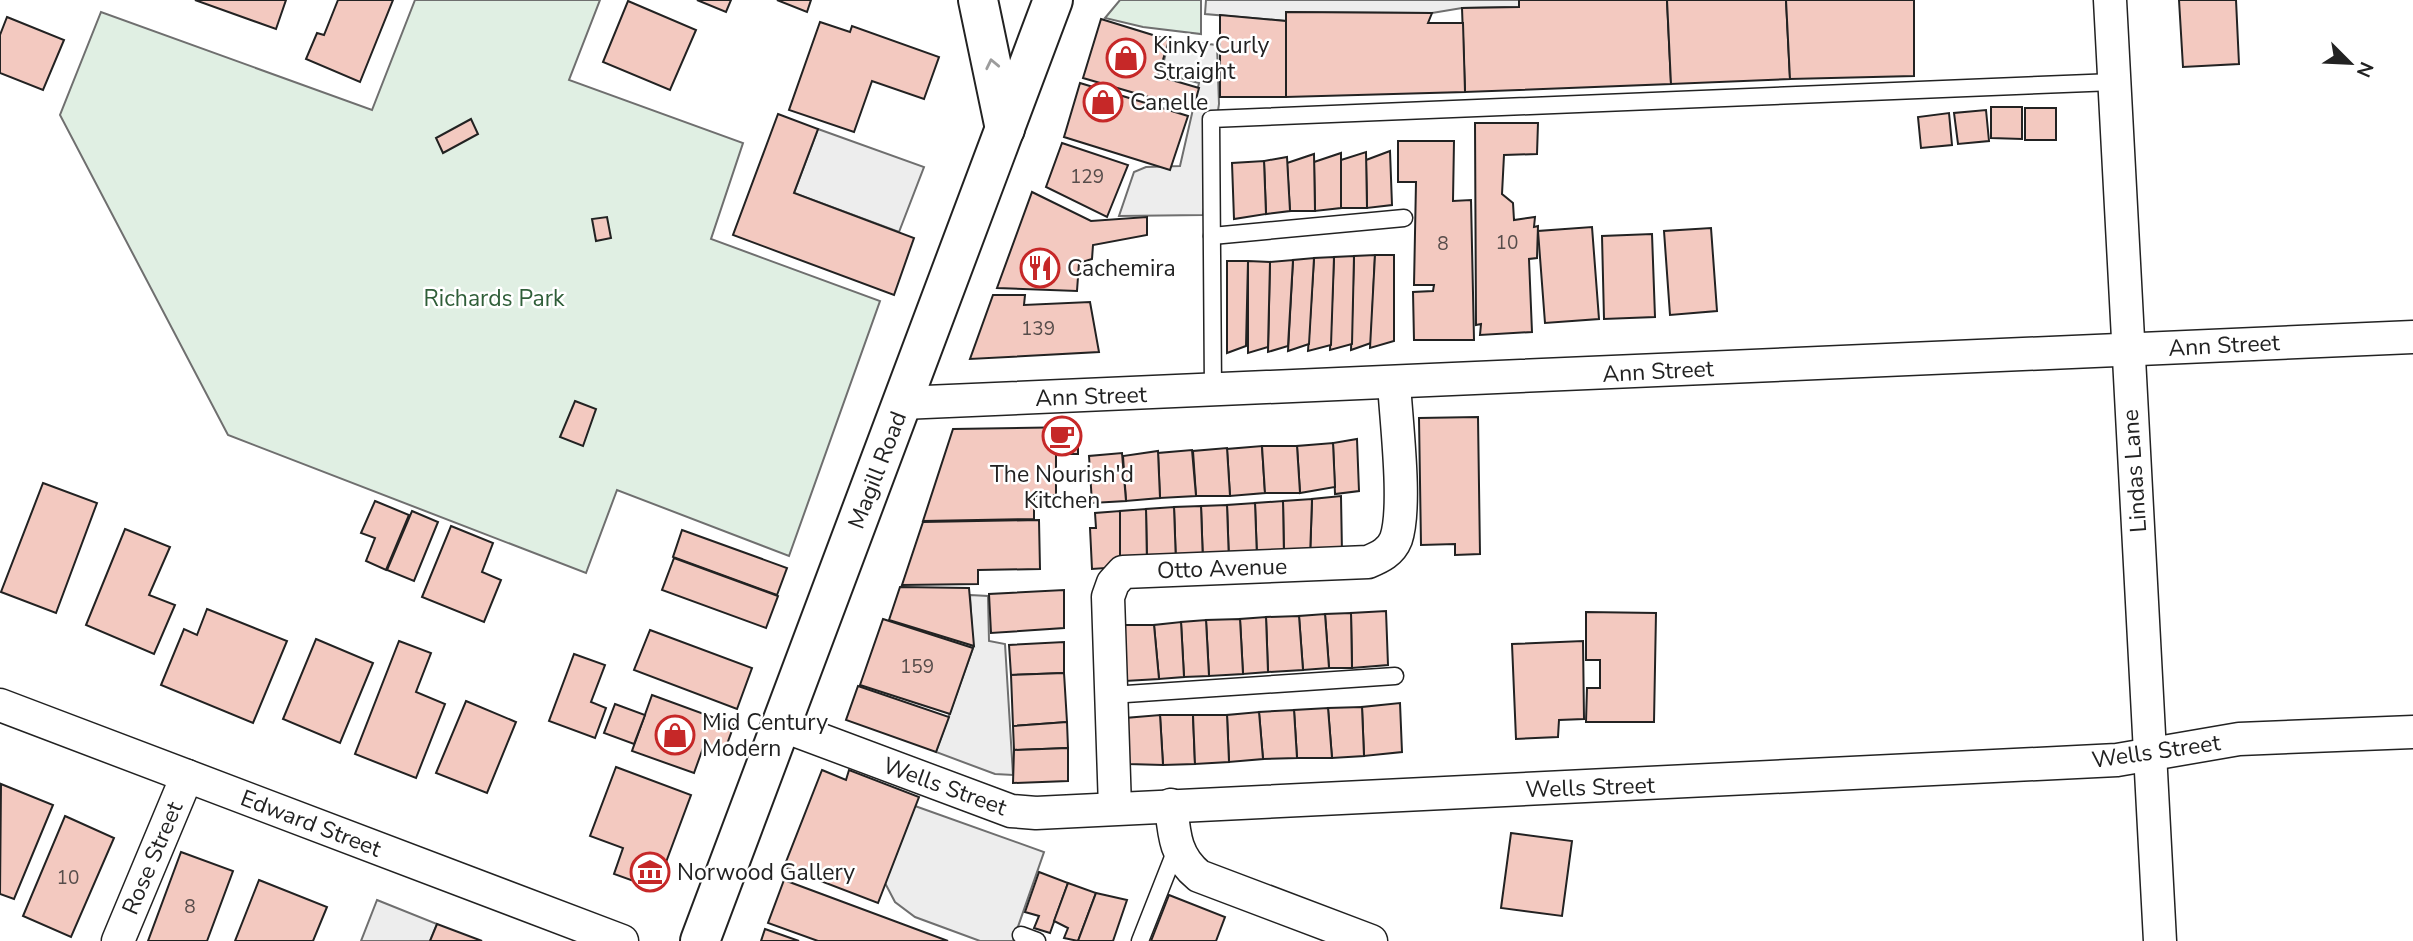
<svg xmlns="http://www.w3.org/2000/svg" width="2413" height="941" font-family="'Nunito Sans',sans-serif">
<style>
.green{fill:#e0efe3;stroke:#6f6f6f;stroke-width:2}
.parking{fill:#ededed;stroke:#6f6f6f;stroke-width:2}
.building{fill:#f3c9c0;stroke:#222;stroke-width:2}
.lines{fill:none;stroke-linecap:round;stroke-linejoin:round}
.lane-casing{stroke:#222;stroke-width:19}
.street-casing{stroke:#222;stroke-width:35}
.secondary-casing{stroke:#222;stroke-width:42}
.lane{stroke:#fff;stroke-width:16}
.street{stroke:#fff;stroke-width:32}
.secondary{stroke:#fff;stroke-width:38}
.oneway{stroke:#9c9c9c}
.labels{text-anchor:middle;stroke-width:5;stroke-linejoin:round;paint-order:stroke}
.number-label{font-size:19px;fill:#564c4a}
.poi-label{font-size:23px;fill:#222;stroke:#fff;text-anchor:start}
.park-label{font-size:23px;fill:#2f5e38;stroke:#fff}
.street-label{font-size:23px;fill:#222;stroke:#fff}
</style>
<rect width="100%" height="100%" fill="#fff"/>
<g class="green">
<path d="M415,0H600L569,80L743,143L711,239L880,301L789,556L617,490L586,573L228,435L60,115L101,12L372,110Z"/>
<path d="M1120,0H1201V34L1143,27L1105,18Z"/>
</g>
<g class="parking">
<path d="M1206,0H1519V7L1462,8L1432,13L1287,12L1286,21L1205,14Z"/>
<path d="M1169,40L1217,45L1219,104L1203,215L1119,216L1134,172L1146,167L1180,166L1199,83L1161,73Z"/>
<path d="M818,129L924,167L899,232L794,193Z"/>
<path d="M970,595L988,596L989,641L1005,644L1013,775L995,774L936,752L973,648Z"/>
<path d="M915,806L1044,852L1013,941H980L915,917L895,902L885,883Z"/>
<path d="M377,900L437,924L430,941H361Z"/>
</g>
<g class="building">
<path d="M195,0H286L276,29Z"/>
<path d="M338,0H393L360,82L306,59L317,33L324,35Z"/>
<path d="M697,0H731L726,12Z"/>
<path d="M777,0H811L807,12Z"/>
<path d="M1519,0H1667L1671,84L1465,92L1462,8L1519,7Z"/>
<path d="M1667,0H1786L1790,79L1671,84Z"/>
<path d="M1786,0H1914V76L1790,79Z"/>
<path d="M2179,0H2236L2239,64L2183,67Z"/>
<path d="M628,1L696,30L670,90L603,62Z"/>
<path d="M1286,12L1432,13L1428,23H1463L1465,92L1286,97Z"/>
<path d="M1220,15L1286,21V97H1220Z"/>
<path d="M7,17L64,40L43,90L0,73V35Z"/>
<path d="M1101,19L1169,40L1158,76L1199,88L1193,110L1083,78Z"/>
<path d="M820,22L850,32L852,26L939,57L924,99L872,81L854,132L789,110Z"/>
<path d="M1080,83L1188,116L1170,170L1064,137Z"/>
<path d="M1991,107H2022V139L1991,138Z"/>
<rect x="2025" y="108" width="31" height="32"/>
<path d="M1986,110L1989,141L1958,144L1954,113Z"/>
<path d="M1949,113L1952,145L1921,148L1918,117Z"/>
<path d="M778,114L818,129L794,193L914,238L894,295L733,235Z"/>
<path d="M471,119L478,134L443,153L436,138Z"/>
<path d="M1475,123H1538L1537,154L1504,155L1502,194L1513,203L1514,220L1535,217L1534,227L1538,226L1537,258L1529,259L1532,332L1480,335L1481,324L1476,325Z"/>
<path d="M1398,141H1454L1453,201L1471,200L1474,340H1414L1413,292L1433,291L1434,285H1414L1416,182H1398Z"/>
<path d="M1062,143L1128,165L1107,217L1046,187Z"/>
<path d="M1390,151L1392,205L1367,208L1366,160Z"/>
<path d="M1366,152L1367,208H1341V160Z"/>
<path d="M1341,153V208L1315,211L1314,162Z"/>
<path d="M1314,154L1315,211H1290L1287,163Z"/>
<path d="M1287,157L1290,211L1266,214L1264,161Z"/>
<path d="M1264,161L1266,214L1234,219L1232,163Z"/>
<path d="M1032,192L1091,221L1147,217V235L1093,245L1092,259L1079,263L1077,291L997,288Z"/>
<path d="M607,217L611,238L596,241L592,219Z"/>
<path d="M1592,227L1599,319L1545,323L1538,231Z"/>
<path d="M1711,228L1717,311L1670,315L1664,231Z"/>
<path d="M1652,234L1655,317L1604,319L1602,236Z"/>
<path d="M1375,255L1371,343L1351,350L1354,256Z"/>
<path d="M1375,255H1394V341L1370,348Z"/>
<path d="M1354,256L1352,344L1330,350L1334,257Z"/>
<path d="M1334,257L1331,345L1308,351L1314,258Z"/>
<path d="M1314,258L1309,344L1288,351L1293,260Z"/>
<path d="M1293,260L1288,346L1268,352L1270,262Z"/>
<path d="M1227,261H1248L1246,346L1227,353Z"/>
<path d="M1248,261L1270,262L1268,347L1248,353Z"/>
<path d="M993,295H1025L1024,305L1090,302L1099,352L970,359Z"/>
<path d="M575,401L596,409L583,446L560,437Z"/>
<path d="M1478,417L1480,554L1455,555V544L1421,545L1419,418Z"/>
<path d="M1078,427V454H1056V495L1034,496V519L923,521L953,429Z"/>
<path d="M1357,439L1359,491L1335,494L1333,443Z"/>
<path d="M1333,443L1335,487L1300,493L1297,446Z"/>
<path d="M1262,446L1265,493L1230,496L1227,449Z"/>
<path d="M1262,446H1297L1300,493H1265Z"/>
<path d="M1227,448L1230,496H1196L1193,451Z"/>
<path d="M1192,450L1196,496L1160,498L1158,453Z"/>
<path d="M1158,451L1160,498L1126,501L1123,456Z"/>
<path d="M1122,453L1126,501L1092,503L1089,456Z"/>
<path d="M43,483L97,503L56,613L1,592Z"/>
<path d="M1341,496L1342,553L1310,558L1312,499Z"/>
<path d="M1312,499L1310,558H1284L1283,501Z"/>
<path d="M375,501L409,515L386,570L366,561L375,538L361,533Z"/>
<path d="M1283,501L1284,558H1257L1255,503Z"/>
<path d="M1255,503L1257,558L1229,562L1227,505Z"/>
<path d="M1227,505L1229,562L1203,563L1201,506Z"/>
<path d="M1201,506L1203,563L1176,564L1174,507Z"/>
<path d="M1174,507L1176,564L1147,565L1146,509Z"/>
<path d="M1146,509L1147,565L1120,567V511Z"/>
<path d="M412,511L438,522L414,581L387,570Z"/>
<path d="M1120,511V567L1092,569L1090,528H1096L1095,513Z"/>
<path d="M1039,520L1040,569L978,570V584L902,585L923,522Z"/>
<path d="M451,526L493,543L482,572L501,580L484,622L422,597Z"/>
<path d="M125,529L170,547L149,595L175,605L154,654L86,625Z"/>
<path d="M682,530L787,568L777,595L673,557Z"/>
<path d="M674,558L778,596L766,628L662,590Z"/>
<path d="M900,587L969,588L974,646L889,620Z"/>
<path d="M1064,590V628L991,633L989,594Z"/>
<path d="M207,609L287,641L253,723L161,685L184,629L197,635Z"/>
<path d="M1386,611L1388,665L1352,668L1351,613Z"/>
<path d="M1586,612L1656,613L1654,722H1586L1587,688H1600V660H1586Z"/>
<path d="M1351,613L1352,668H1329L1325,614Z"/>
<path d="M1325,614L1329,668L1303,670L1299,616Z"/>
<path d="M1299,616L1303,670L1268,672L1266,617Z"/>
<path d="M1266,617L1268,672L1243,674L1240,619Z"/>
<path d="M883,619L973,648L950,714L860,685Z"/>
<path d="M1240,619L1243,674L1209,676L1206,620Z"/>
<path d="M1206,620L1209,676L1184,677L1181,622Z"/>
<path d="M1181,622L1184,677L1159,679L1154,625Z"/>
<path d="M1122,625H1154L1159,679L1125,681Z"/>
<path d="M650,630L752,668L737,709L634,670Z"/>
<path d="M316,639L373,663L340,743L283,719Z"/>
<path d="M399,641L431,653L416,692L445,704L416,778L355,754Z"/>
<path d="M1583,641L1584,719L1559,720L1558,737L1516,739L1512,644Z"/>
<path d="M1064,642V673L1011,675L1009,645Z"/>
<path d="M574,654L605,665L591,702L606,708L595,738L549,721Z"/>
<path d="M1064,673L1067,722L1013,726L1011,675Z"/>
<path d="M858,686L949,717L936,752L846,720Z"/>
<path d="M652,695L734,725L723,755L703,748L694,773L632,751Z"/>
<path d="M466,701L516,722L487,793L436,773Z"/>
<path d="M1400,703L1402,752L1364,756L1362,707Z"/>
<path d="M615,704L645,715L634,744L604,733Z"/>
<path d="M1362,707L1364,756L1332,758L1328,708Z"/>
<path d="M1328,708L1332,758H1297L1294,710Z"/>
<path d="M1294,710L1297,758L1263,759L1259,712Z"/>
<path d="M1259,712L1263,759L1229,762L1227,715Z"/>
<path d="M1160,715H1193L1195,764L1163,765Z"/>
<path d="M1160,715L1163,765L1128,764L1125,718Z"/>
<path d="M1193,715H1227L1229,762L1195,764Z"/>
<path d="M1067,722L1068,748L1014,750L1013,726Z"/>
<path d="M1068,748V781L1013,783L1014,750Z"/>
<path d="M616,767L691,795L656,889L614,874L623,848L590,836Z"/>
<path d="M822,770L846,780L849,770L919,797L878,903L784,867Z"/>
<path d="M1,784L53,805L14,899L0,894Z"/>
<path d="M65,816L114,838L71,937L23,916Z"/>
<path d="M1511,833L1572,841L1562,916L1501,908Z"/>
<path d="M181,852L233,871L207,941H148Z"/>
<path d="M1039,872L1068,883L1050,933L1034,928L1039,916L1025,912Z"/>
<path d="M259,880L327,907L313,941H235Z"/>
<path d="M784,880L948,941H818L768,923Z"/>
<path d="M1068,883L1096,893L1078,941L1064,938L1068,928L1054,921Z"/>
<path d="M1096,893L1127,900L1113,941H1078Z"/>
<path d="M1169,895L1225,917L1216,941H1151Z"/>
<path d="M437,924L482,941H430Z"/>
<path d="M765,929L799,941H761Z"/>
</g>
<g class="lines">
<defs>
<g id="lane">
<path d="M1212,236L1404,218"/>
<path d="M1213,390L1211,119L2114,82"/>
<path d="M1111,695L1395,676"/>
<path d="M1021,935L1037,941"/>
<path d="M1140,941L1177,847"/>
</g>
<g id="street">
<path d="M2110,0L2160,941"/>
<path d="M902,403L2413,337"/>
<path d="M0,705L622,941"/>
<path d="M781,725L1011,811L1036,813L2117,760L2239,739L2413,732"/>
<path d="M1171,805C1174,834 1175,857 1199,876L1371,941"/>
<path d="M1115,808L1108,597L1113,583L1123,572L1368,562C1380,557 1391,552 1396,539C1407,507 1396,420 1394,383"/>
<path d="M118,941L187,776"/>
</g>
<g id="secondary">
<path d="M978,0L1005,129"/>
<path d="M700,941L1053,0"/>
</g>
</defs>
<use href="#lane" class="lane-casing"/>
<use href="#street" class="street-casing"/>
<use href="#secondary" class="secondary-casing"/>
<use href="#lane" class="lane"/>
<use href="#street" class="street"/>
<use href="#secondary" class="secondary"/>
</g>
<defs><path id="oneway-chevron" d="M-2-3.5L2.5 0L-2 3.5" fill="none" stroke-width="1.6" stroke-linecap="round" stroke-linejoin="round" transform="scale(1.75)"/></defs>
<use class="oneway" href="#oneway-chevron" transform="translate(992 64) rotate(-102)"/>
<defs>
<symbol id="shop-ring" viewBox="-11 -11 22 22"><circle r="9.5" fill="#fff" stroke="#c62828" stroke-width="1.5"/><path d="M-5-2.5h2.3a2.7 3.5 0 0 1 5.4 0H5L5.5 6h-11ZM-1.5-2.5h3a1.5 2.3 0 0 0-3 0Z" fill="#c62828"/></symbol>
<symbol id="restaurant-ring" viewBox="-11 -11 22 22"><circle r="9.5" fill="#fff" stroke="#c62828" stroke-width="1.5"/><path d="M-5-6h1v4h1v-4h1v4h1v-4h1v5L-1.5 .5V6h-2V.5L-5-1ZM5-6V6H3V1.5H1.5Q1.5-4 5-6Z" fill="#c62828"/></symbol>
<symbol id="cafe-ring" viewBox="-11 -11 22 22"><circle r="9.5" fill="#fff" stroke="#c62828" stroke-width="1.5"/><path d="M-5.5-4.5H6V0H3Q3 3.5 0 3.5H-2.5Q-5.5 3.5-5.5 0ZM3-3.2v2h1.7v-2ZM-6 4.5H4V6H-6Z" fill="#c62828"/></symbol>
<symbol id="museum-ring" viewBox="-11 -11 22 22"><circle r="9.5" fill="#fff" stroke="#c62828" stroke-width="1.5"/><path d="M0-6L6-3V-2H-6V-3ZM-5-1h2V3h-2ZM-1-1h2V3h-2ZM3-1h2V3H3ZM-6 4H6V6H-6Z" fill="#c62828"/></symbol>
</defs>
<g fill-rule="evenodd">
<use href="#shop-ring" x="1104" y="36" width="44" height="44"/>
<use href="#shop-ring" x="1081" y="80" width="44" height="44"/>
<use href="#restaurant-ring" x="1018" y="246" width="44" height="44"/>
<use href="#cafe-ring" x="1040" y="414" width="44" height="44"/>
<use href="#shop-ring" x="653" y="713" width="44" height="44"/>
<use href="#museum-ring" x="628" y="850" width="44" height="44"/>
</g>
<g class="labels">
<g class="number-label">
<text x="1087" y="183">129</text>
<text x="1507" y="249">10</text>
<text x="1443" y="250">8</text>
<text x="1038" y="335">139</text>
<text x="917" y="673">159</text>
<text x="68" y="884">10</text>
<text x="190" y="913">8</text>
</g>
<g class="poi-label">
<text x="1153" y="53">Kinky Curly<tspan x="1153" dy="26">Straight</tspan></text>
<text x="1130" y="110">Canelle</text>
<text x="1067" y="276">Cachemira</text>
<text x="1062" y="482" text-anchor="middle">The Nourish'd<tspan x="1062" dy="26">Kitchen</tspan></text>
<text x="702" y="730">Mid Century<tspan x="702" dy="26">Modern</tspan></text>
<text x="677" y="880">Norwood Gallery</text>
</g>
<g class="park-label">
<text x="494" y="306">Richards Park</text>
</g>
<g class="street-label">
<text transform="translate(2224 345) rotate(-3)" y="8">Ann Street</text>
<text transform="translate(1658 371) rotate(-3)" y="8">Ann Street</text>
<text transform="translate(1091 396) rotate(-2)" y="8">Ann Street</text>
<text transform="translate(877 470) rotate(-69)" y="8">Magill Road</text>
<text transform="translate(2134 471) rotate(-94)" y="8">Lindas Lane</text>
<text transform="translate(1222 568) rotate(-2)" y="8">Otto Avenue</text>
<text transform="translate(2156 751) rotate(-8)" y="8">Wells Street</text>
<text transform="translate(945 786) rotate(20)" y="8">Wells Street</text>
<text transform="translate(1590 787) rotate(-2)" y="8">Wells Street</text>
<text transform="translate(311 823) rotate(21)" y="8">Edward Street</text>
<text transform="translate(152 858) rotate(-67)" y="8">Rose Street</text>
</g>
</g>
<g transform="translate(2350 63) rotate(114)" stroke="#ffffff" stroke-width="5" paint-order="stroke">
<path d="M0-5L12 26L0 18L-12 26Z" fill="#222222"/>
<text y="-10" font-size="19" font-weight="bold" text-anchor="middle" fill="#222222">N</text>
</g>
</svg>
